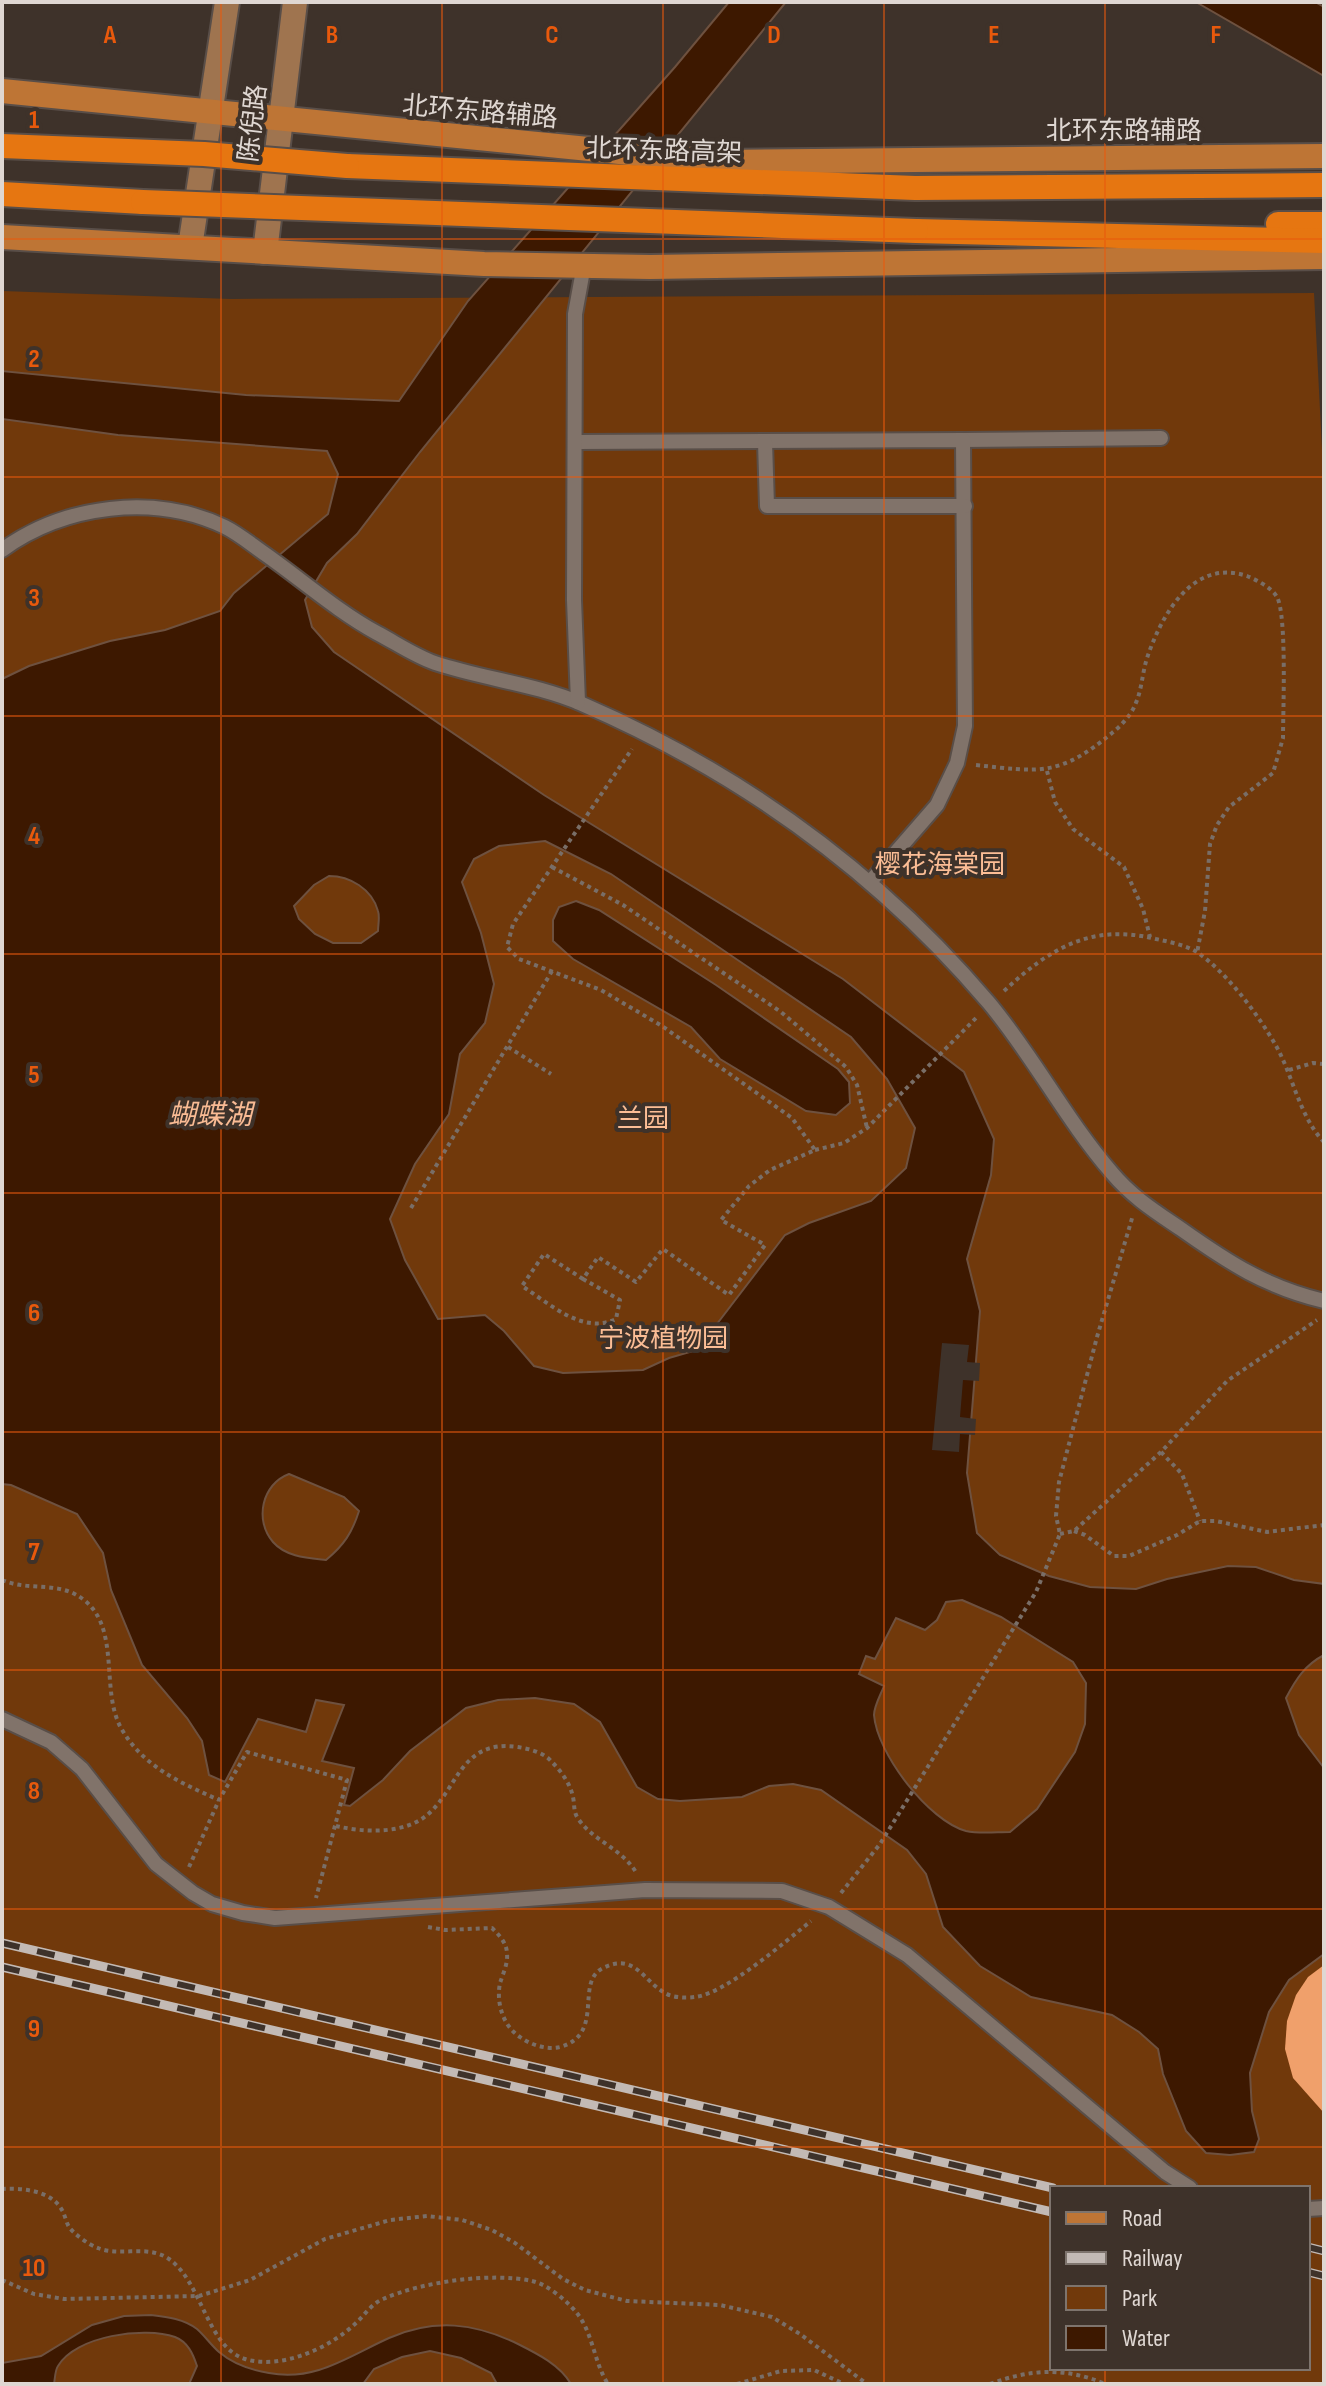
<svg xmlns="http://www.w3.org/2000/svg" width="1326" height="2386" font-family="'Sofia Sans Condensed','Noto Sans SC',sans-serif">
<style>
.green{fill:#71390b;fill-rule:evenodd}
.water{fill:#3d1800;stroke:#6e513f;stroke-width:2;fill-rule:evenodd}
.pier{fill:#3e322a}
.building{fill:#f0a06b}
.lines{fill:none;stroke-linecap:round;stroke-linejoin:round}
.lane-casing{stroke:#594e48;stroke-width:18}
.secondary-casing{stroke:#594e48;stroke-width:28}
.primary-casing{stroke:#594e48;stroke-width:28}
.highway-casing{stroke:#594e48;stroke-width:28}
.path{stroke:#796e67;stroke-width:4;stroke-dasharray:4 4;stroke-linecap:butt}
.lane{stroke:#81736a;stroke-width:14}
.secondary{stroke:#9f744f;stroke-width:24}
.primary{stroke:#be7535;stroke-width:24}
.highway{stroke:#e67611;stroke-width:24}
.rail-casing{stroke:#c3bab5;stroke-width:9}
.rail{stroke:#3e322a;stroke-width:6;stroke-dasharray:18;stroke-linecap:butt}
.highway-bridge-casing{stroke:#594e48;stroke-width:28;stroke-linecap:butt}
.highway-bridge{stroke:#e67611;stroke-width:24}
.grid{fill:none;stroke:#e8590c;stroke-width:2;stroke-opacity:0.55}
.labels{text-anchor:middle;stroke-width:8;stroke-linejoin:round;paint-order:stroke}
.street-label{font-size:26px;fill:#dfd7d2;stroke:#3e322a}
.park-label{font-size:26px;fill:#fbbd95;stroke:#3e322a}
.water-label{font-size:28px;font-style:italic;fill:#f9bb94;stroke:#3e322a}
.grid-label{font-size:26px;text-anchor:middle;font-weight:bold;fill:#e8590c;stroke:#3e322a;stroke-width:8;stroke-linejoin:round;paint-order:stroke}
</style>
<rect width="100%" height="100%" fill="#3e322a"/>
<path class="green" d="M2,291L231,299L1314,293L1324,488V2384H2ZM1052,2188H1308V2368H1052Z"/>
<g class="water">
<path d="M729,2H786L420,452L357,534L327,563L305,600L312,627L334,652L544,795L843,979L964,1072L994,1139L991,1175L967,1259L980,1311L967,1473L977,1533L1000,1555L1049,1576L1090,1587L1136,1589L1167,1579L1228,1566L1256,1567L1294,1580L1324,1584V1655C1305,1665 1296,1679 1286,1698L1299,1735L1324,1768V1954L1289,1980L1269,2012L1250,2073L1252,2111L1259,2139L1254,2152L1230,2155L1206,2153L1186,2131L1163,2074L1158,2049L1139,2032L1112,2015L1031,1997L980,1966L943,1927L926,1874L907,1850L821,1790L793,1784L769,1786L742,1797L680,1801L658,1799L637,1787L600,1722L574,1704L535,1698L498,1700L466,1708L410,1751L383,1780L350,1806L344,1805L354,1768L322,1761L344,1705L316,1700L306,1732L258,1719L225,1782L209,1775L202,1741L187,1718L142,1665L111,1590L103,1553L77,1514L11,1485L2,1484V679L29,666L110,641L165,630L220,611L234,593L328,514L338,474L327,451L118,435L2,419V371L246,395L399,401L468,301L675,67ZM545,841L611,874L851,1037L887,1079L915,1128L906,1168L871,1201L809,1223L785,1235L697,1350L669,1358L643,1370L563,1373L534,1366L504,1331L485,1315L438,1319L405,1260L390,1219L415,1164L449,1114L460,1054L485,1023L494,984L481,933L462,882L474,859L499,846ZM329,876C350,876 372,889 378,911C380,917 378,925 378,931L361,943H333L315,934L299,919L294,906L314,885ZM289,1474L344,1497L359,1511C352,1533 344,1545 326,1560C308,1558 286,1557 273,1542C254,1520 262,1484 289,1474ZM962,1600L1001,1617L1073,1662L1086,1683L1085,1724L1075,1752L1037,1809L1010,1832C996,1832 979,1834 966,1831C929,1821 877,1754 874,1715C874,1706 881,1694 884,1686L859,1674L866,1656L875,1659L896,1618L925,1630L937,1620L946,1602Z"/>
<path d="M1196,2H1315L1324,7V76Z"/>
<path d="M576,901L599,910L716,985L838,1069L849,1082L850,1103L836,1115L806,1111L720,1059L691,1027L573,959L553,941V920L559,907Z"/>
<path d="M151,2315C168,2317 184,2319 197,2329C205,2336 211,2345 219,2352C232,2363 251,2370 269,2373C315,2382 349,2356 389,2338C435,2318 475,2323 518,2344C538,2354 560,2365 571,2384H497L491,2373L461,2358L430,2351L402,2357L374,2369L363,2384H189L197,2366C193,2354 188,2342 175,2337C145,2326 75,2336 58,2366C55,2370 55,2379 54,2384H2V2363L41,2356L92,2325L124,2316Z"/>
</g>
<path class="pier" d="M942,1343L969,1345L967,1362L980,1363L979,1381L963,1380L960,1417L976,1419L975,1435L960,1434L959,1452L932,1450Z"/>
<path class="building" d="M1324,1965V2113L1293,2078L1285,2049L1287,2021L1296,1995L1308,1977Z"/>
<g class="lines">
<defs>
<g id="lane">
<path d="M963,440L1161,438"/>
<path d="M577,442L963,440L965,726L957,763L937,805L870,882"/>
<path d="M765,442L767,506H965"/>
<path d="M2,550C64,505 154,493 225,527C239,534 252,545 265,554C302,580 337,611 377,633C396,643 415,656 435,663C483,679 536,684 582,704C741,773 877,871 989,1003C1034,1057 1066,1120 1112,1173C1132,1197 1156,1212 1181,1229C1229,1263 1266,1287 1324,1301"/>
<path d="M578,702L574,600L575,314L584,265"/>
<path d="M2,1719L51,1742L82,1769L156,1864L193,1893L212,1904L243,1913L275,1918L645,1890L782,1891L829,1907L907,1955L1165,2172L1190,2188"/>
<path d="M1308,2209L1324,2208"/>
</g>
<g id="secondary">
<path d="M190,247L227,2"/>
<path d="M265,252L295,2"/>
</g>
<g id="primary">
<path d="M2,91L720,162L1324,156"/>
<path d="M2,237L484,264L650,267L1324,257"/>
</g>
<g id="highway">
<path d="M347,166L915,188L1324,185"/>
<path d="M2,194L143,202"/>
<path d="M1278,224H1324"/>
<path d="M916,231L1324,241"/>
</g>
</defs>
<use href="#lane" class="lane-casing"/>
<use href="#secondary" class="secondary-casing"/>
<use href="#primary" class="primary-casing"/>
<use href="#highway" class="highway-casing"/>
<g class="path">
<path d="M976,765C1039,772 1059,777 1112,733C1120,727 1131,715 1135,705C1142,690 1142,674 1147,658C1162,614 1193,558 1247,576C1257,580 1272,588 1277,597C1287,615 1283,712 1283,738L1273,773L1229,807L1217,825L1210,844L1205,911L1197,953"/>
<path d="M1047,771L1055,802L1073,829L1124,867L1143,909L1150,937"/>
<path d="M552,867L623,905L781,1012L846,1067L857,1085L867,1128"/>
<path d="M1004,991C1050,948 1092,923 1156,939C1170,942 1185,945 1197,952C1227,973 1257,1013 1275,1044C1293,1075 1299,1116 1324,1142"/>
<path d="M508,1047L551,1074"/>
<path d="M1289,1070L1313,1063L1324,1064"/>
<path d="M815,1150L844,1143L867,1128L977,1017"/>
<path d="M411,1208L552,971"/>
<path d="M583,1279L544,1254L522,1286C550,1304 583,1335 616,1319L620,1300L583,1279L598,1257L636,1282L663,1249L729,1295L765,1245L721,1220L749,1186L770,1170L815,1150L792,1118L662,1026L601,990L519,959L507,947L513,924L632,749"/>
<path d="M1161,1452L1182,1474L1200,1521"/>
<path d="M1074,1531L1085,1535L1114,1556H1129L1177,1535L1200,1521H1216L1267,1532L1324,1525"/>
<path d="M1060,1534L1074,1531L1161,1452L1227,1381L1317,1320"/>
<path d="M2,1580C30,1592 59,1580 84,1600C121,1629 100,1690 121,1728C143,1767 181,1783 219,1800"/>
<path d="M336,1826C362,1832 396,1834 420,1820C458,1797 456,1738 518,1747C529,1749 543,1752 551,1761C561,1771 570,1783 573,1797C575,1807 573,1812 579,1820C595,1842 623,1849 637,1874"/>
<path d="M189,1867L219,1800L247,1752L347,1780L316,1898"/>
<path d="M841,1893L880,1844L1036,1592L1060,1534L1056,1516L1059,1482L1097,1337L1133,1215"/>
<path d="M428,1927L445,1930L492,1928C499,1935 507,1943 507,1954C508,1963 503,1974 500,1983C496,2003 503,2026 520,2037C531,2045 547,2050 560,2047C606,2034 574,1982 603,1968C635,1952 643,1981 665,1993C673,1998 686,1998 695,1997C725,1994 786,1941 811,1921"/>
<path d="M2,2189C22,2188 51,2190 62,2210C65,2215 66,2222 69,2227C74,2234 89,2245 98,2248C120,2257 148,2244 169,2259C202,2282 207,2347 245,2359C281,2370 330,2348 356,2323C365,2315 371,2304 383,2299C421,2282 491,2272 532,2281C547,2284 567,2301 576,2312C593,2332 594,2363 608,2384"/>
<path d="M2,2280L34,2294L64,2299L199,2296L250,2280L325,2239L390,2220L427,2216L462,2220L492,2230L515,2243L563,2279L585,2290L627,2301L720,2305L772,2317L800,2334L867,2384"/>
<path d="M737,2384L781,2371L814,2370L844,2384"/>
<path d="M990,2384C1030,2369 1066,2367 1105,2384"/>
</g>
<use href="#lane" class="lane"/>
<use href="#secondary" class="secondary"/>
<use href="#primary" class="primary"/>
<use href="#highway" class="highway"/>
<defs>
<g id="rail">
<path d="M2,1943L1053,2188"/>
<path d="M2,1967L1052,2212"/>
<path d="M1308,2247L1324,2251"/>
<path d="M1308,2272L1324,2276"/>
</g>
</defs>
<use href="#rail" class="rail-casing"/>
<use href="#rail" class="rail"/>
<defs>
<g id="highway-bridge">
<path d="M2,146L204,154L347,166"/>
<path d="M143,202L916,231"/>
</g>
</defs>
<use href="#highway-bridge" class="highway-bridge-casing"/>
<use href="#highway-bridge" class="highway-bridge"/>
</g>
<path class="grid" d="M221,2V2384M442,2V2384M663,2V2384M884,2V2384M1105,2V2188M2,239H1324M2,477H1324M2,716H1324M2,954H1324M2,1193H1324M2,1432H1324M2,1670H1324M2,1909H1324M2,2147H1324M1105,2368V2384"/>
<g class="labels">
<g class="street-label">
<text transform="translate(480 111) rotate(5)" y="9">北环东路辅路</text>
<text transform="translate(252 123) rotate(-83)" y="9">陈倪路</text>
<text x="1124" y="139">北环东路辅路</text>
<text transform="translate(664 150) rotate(2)" y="9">北环东路高架</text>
</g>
<g class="park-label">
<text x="940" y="873">樱花海棠园</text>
<text x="643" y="1127">兰园</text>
<text x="663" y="1347">宁波植物园</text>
</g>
<g class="water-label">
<text x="210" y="1124">蝴蝶湖</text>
</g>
</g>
<g class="grid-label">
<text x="110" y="43">A</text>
<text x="332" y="43">B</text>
<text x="552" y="43">C</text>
<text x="774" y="43">D</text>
<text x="994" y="43">E</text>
<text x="1216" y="43">F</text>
<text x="34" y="128">1</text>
<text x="34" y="367">2</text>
<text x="34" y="606">3</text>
<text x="34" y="844">4</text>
<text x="34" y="1083">5</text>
<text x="34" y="1321">6</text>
<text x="34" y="1560">7</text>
<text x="34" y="1799">8</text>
<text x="34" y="2037">9</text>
<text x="34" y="2276">10</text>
</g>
<rect width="1326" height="2386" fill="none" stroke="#dfd7d2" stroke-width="8"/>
<rect x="1050" y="2186" width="260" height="184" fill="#3e322a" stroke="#7e746d" stroke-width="2"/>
<rect x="1066" y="2212" width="40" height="12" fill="#be7535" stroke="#7e746d" stroke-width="2"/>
<text x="1122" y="2226" font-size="24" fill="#dfd7d2">Road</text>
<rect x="1066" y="2252" width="40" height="12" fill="#c3bab5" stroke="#7e746d" stroke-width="2"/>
<text x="1122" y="2266" font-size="24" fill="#dfd7d2">Railway</text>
<rect x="1066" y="2286" width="40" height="24" fill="#71390b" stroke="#7e746d" stroke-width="2"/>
<text x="1122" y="2306" font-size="24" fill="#dfd7d2">Park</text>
<rect x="1066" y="2326" width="40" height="24" fill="#3d1800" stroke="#7e746d" stroke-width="2"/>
<text x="1122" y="2346" font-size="24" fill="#dfd7d2">Water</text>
</svg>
